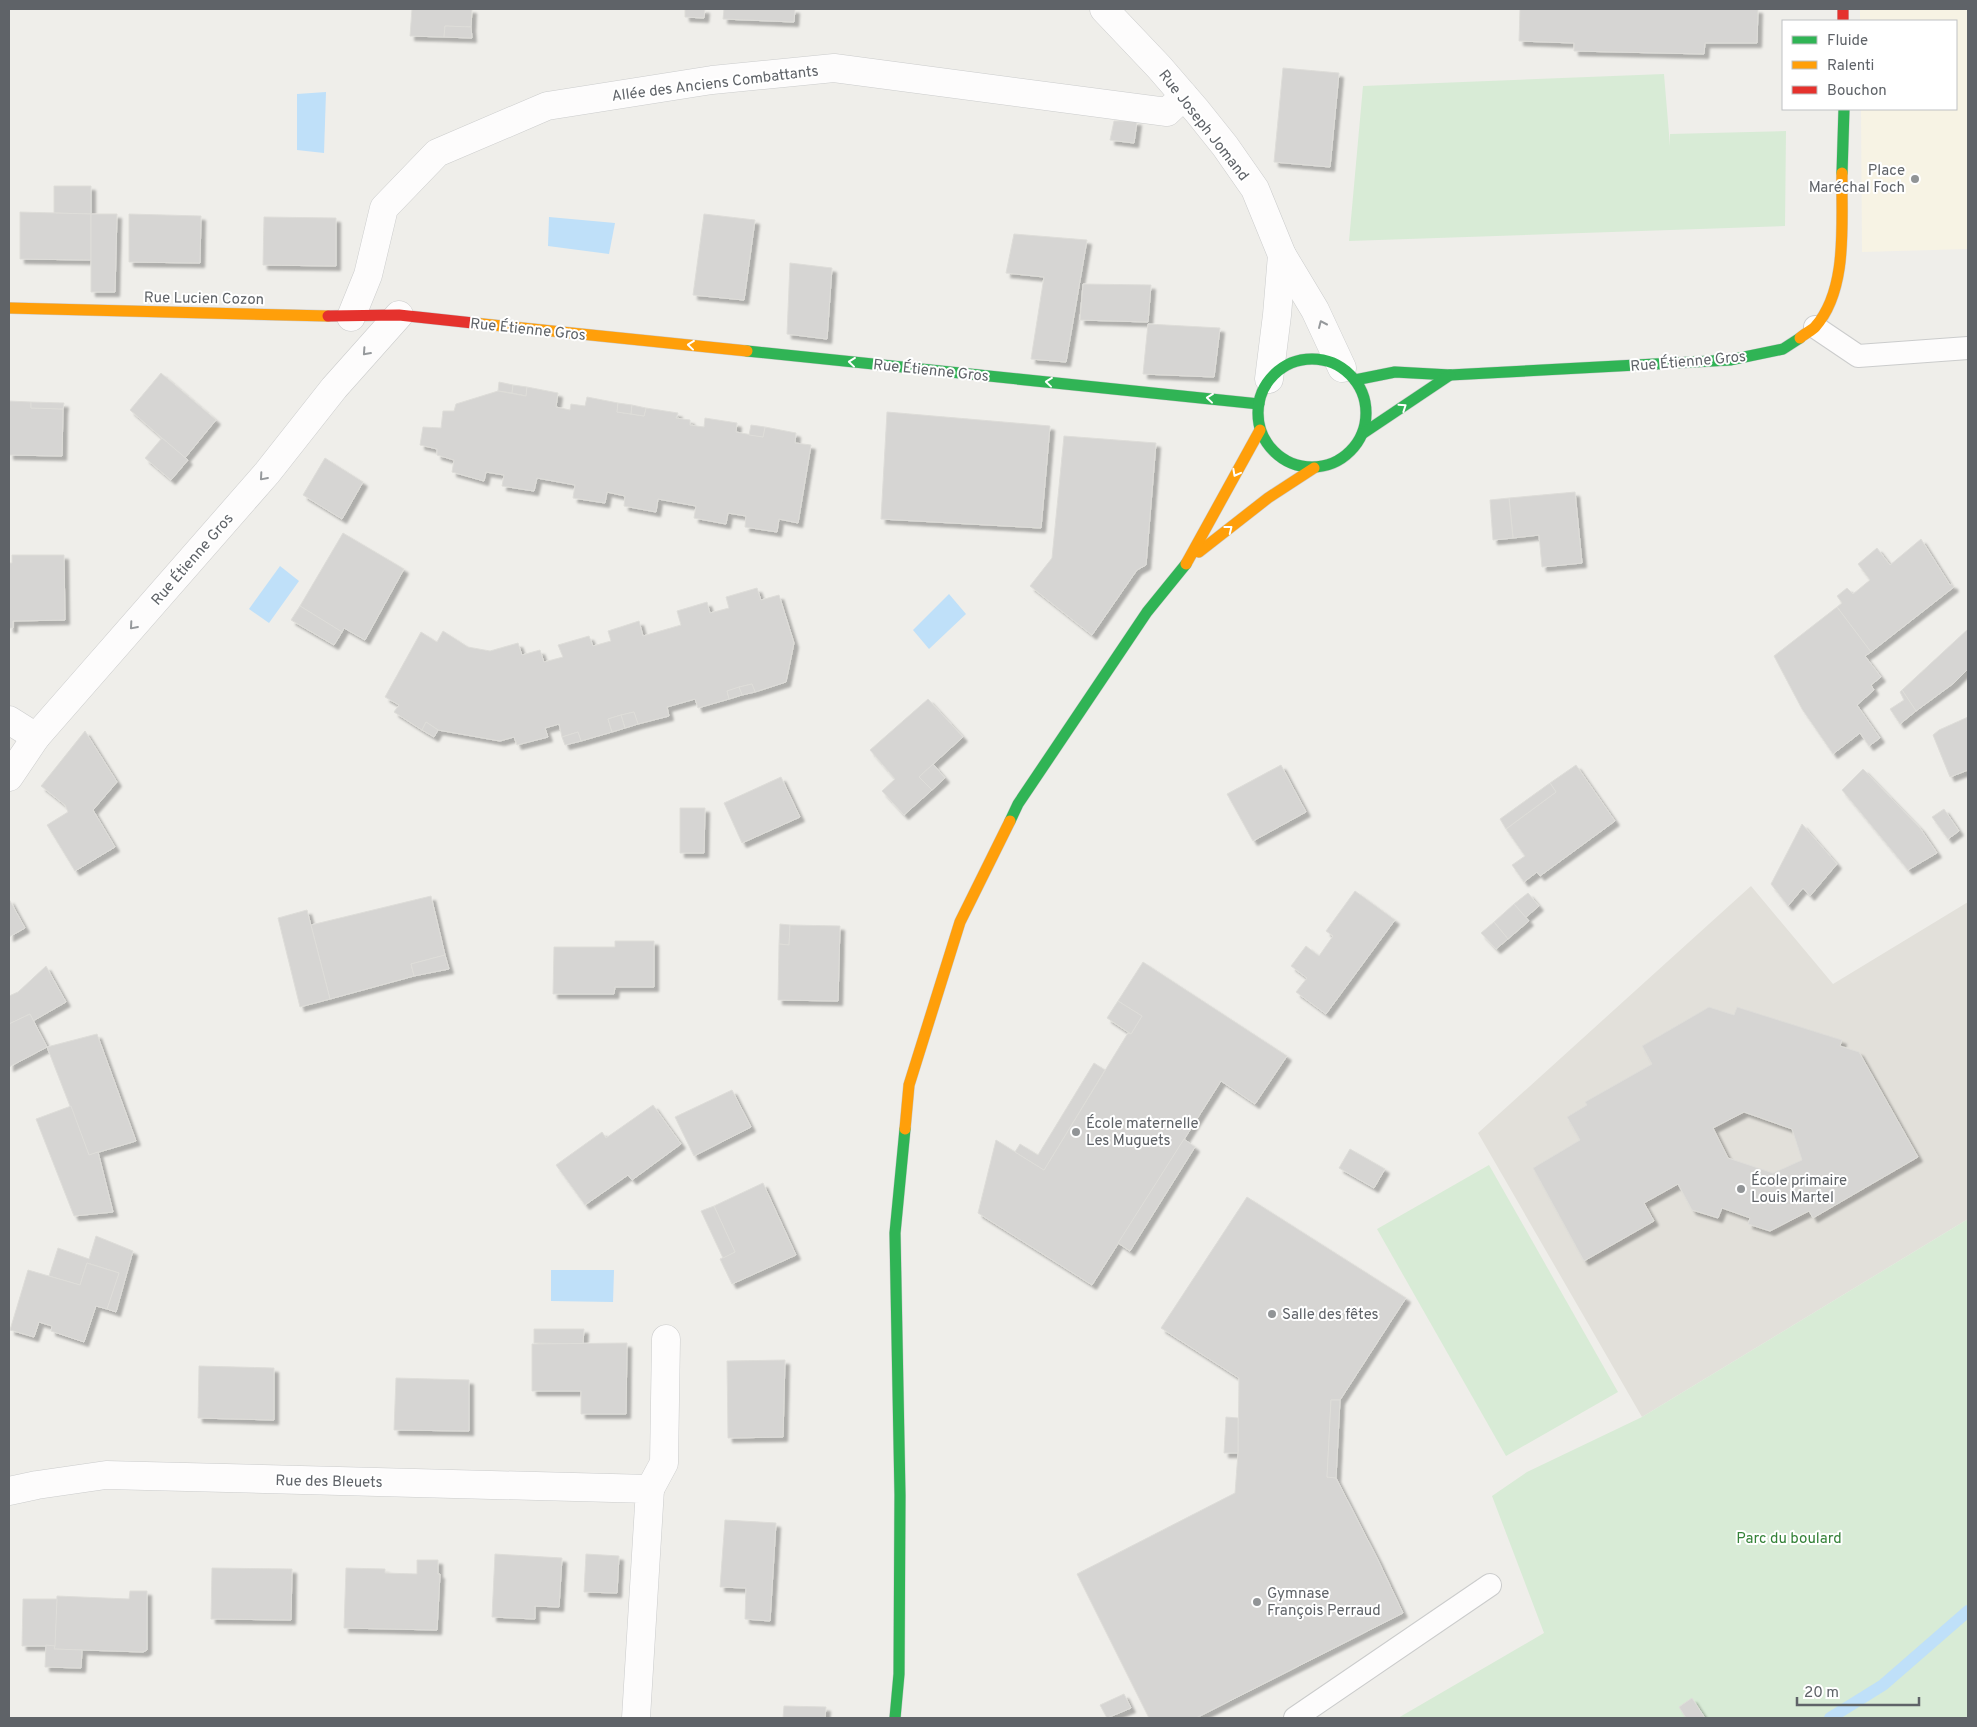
<svg xmlns="http://www.w3.org/2000/svg" width="1977" height="1727" font-family="Overpass,sans-serif">
<style>
.commercial{fill:#f7f3e4}
.education{fill:#e2e0da}
.green{fill:#d8ebd6}
.water{fill:#bfe0f9}
.lines{fill:none;stroke-linecap:round;stroke-linejoin:round}
.stream{stroke:#bfe0f9;stroke-width:12}
.building{fill:#d6d5d3;stroke:#deddd9;fill-rule:evenodd;filter:url(#shadow)}
.lane-casing{stroke:#cbcccc;stroke-width:24}
.street-casing{stroke:#cbcccc;stroke-width:29}
.fast-casing{stroke:#cacacb;stroke-width:12}
.slow-casing{stroke:#cacacb;stroke-width:12}
.jam-casing{stroke:#cacacb;stroke-width:12}
.lane{stroke:#fdfcfc;stroke-width:22}
.street{stroke:#fdfcfc;stroke-width:28}
.fast{stroke:#30b455;stroke-width:11}
.slow{stroke:#ff9f0a;stroke-width:11}
.jam{stroke:#e5322d;stroke-width:11}
.oneway{stroke:#96999c}
.oneway2{stroke:#fff}
.poi-dot{fill:#919496;stroke:#fff;stroke-width:2}
.labels{text-anchor:middle;stroke-width:4;stroke-linejoin:round;paint-order:stroke}
.street-label{font-size:15px;fill:#5f6368;stroke:#fff}
.poi-label{font-size:15px;fill:#5f6368;stroke:#fff;text-anchor:start}
.park-label{font-size:15px;fill:#348238;stroke:#fff}
</style>
<defs>
<filter id="shadow"><feDropShadow dx="4.5" dy="4.5" stdDeviation="1" flood-color="#0004"/></filter>
</defs>
<rect width="100%" height="100%" fill="#efeeea"/>
<path class="commercial" d="M1860,9H1968V249L1862,252L1861,109H1956V21H1860Z"/>
<path class="education" d="M1751,886L1833,984L1968,902V1219L1642,1417L1478,1133Z"/>
<g class="green">
<path d="M1664,74L1670,146V134L1786,131L1785,226L1349,241L1363,86Z"/>
<path d="M1489,1165L1618,1392L1506,1456L1377,1229Z"/>
<path d="M1968,1219V1718H1398L1544,1633L1492,1496L1527,1472L1642,1417Z"/>
</g>
<g class="water">
<path d="M326,92L324,153L297,150V94Z"/>
<path d="M549,217L615,223L609,254L548,246Z"/>
<path d="M280,566L299,581L269,623L249,609Z"/>
<path d="M949,594L966,614L929,649L913,630Z"/>
<path d="M551,1270H614L613,1302L551,1301Z"/>
</g>
<g class="lines">
<path class="stream" d="M1830,1718L1883,1685L1968,1611"/>
</g>
<g class="building">
<path d="M412,9H472L471,27L445,26L444,37L410,36Z"/>
<path d="M685,9H705L704,18L685,17Z"/>
<path d="M724,9H795L794,22L723,19Z"/>
<path d="M1520,9H1758L1757,43H1705L1704,54L1574,51V43L1519,41Z"/>
<path d="M445,26L471,27L472,38L444,37Z"/>
<path d="M1283,68L1339,73L1330,167L1274,162Z"/>
<path d="M1114,121H1137L1134,143L1110,140Z"/>
<path d="M54,186H91V214L54,213Z"/>
<path d="M20,212L91,214V260L20,259Z"/>
<path d="M91,214H117L115,292H91Z"/>
<path d="M129,214L201,216L200,263L129,262Z"/>
<path d="M704,214L755,220L744,300L693,295Z"/>
<path d="M264,217L336,218V266L263,265Z"/>
<path d="M1014,234L1087,240L1066,362L1031,359L1044,277L1006,273Z"/>
<path d="M790,263L832,268L827,339L787,334Z"/>
<path d="M1083,284L1151,285L1148,322L1080,320Z"/>
<path d="M1148,324L1220,328L1214,377L1143,374Z"/>
<path d="M161,373L216,420L185,458L130,410Z"/>
<path d="M499,382L513,385L512,393L498,391Z"/>
<path d="M513,385L527,387L526,396L512,393Z"/>
<path d="M527,387L558,393L556,407L570,410L571,404L585,406L587,397L618,403L617,412L644,416L646,408L678,413L676,418L690,420V425L704,427L705,418L737,423L736,432L763,437L765,427L796,433L795,443L811,445L798,523L779,519L777,532L745,527L746,516L728,513L726,524L694,518L696,506L658,499L656,512L624,506L625,496L607,492L605,503L573,498L575,485L537,478L534,491L502,486L504,475L486,472L484,481L452,472L454,460L437,455V449L420,445L423,427L441,428L443,411H454L456,404L498,391L526,396Z"/>
<path d="M9,401L31,402V408L63,409L62,456L9,455Z"/>
<path d="M31,402L64,403L63,409L31,408Z"/>
<path d="M618,403L632,405L631,414L617,412Z"/>
<path d="M632,405L646,408L644,416L631,414Z"/>
<path d="M887,412L1050,426L1041,528L881,519Z"/>
<path d="M751,425L765,427L763,437L749,435Z"/>
<path d="M1064,436L1156,443L1146,565L1137,570L1092,635L1030,586L1052,558Z"/>
<path d="M162,438L188,460L171,480L145,458Z"/>
<path d="M325,458L363,482L342,519L303,495Z"/>
<path d="M1575,492L1582,563L1542,567L1539,535L1513,538L1509,498Z"/>
<path d="M1509,498L1513,538L1493,540L1490,500Z"/>
<path d="M343,533L404,569L365,640L344,628L342,632L300,606Z"/>
<path d="M1921,539L1950,585L1952,584L1954,587L1871,652L1837,607L1842,603L1837,596L1847,588L1853,594L1870,580L1858,564L1877,548L1890,565Z"/>
<path d="M12,555H64L65,620L13,621V628H9V563H12Z"/>
<path d="M757,588L761,600L779,595L794,643L786,682L755,692L752,684L739,687L727,691L729,699L698,708L695,699L667,707L669,716L638,724L634,712L621,715L608,719L612,732L581,741L578,732L562,737L559,724L545,728L548,737L517,745L514,737L500,741L438,730L426,722L422,730L394,712L399,705L385,697L421,632L437,642L443,631L468,647L490,651L518,643L522,655L540,650L544,662L563,657L558,645L589,636L593,646L611,641L608,631L639,621L643,636L681,625L677,611L707,602L710,613L729,608L726,597Z"/>
<path d="M300,606L342,632L334,645L291,620Z"/>
<path d="M1837,607L1871,652L1865,656L1881,677L1871,685L1874,690L1857,705L1880,738L1869,746L1860,733L1833,754L1802,709L1774,656Z"/>
<path d="M1968,629V669L1954,683L1916,711L1902,690Z"/>
<path d="M752,684L755,692L742,695L739,687Z"/>
<path d="M739,687L742,695L729,699L727,691Z"/>
<path d="M1902,690L1916,711L1900,724L1890,709L1904,700L1900,692Z"/>
<path d="M928,699L963,737L919,777L932,790L904,815L882,791L895,779L870,750Z"/>
<path d="M634,712L638,724L625,728L621,715Z"/>
<path d="M621,715L625,728L612,732L608,719Z"/>
<path d="M1968,717V770L1950,777L1933,735L1939,730Z"/>
<path d="M426,722L438,730L434,737L422,730Z"/>
<path d="M85,731L117,782L93,810L115,847L75,871L47,825L68,812L65,805L41,786Z"/>
<path d="M578,732L581,741L565,745L562,737Z"/>
<path d="M933,764L945,778L932,790L919,777Z"/>
<path d="M1281,765L1306,812L1253,841L1227,794Z"/>
<path d="M1576,765L1615,821L1540,876L1537,872L1524,882L1512,865L1525,856L1506,829L1556,792L1550,783Z"/>
<path d="M1863,769L1920,828L1937,853L1908,870L1842,790Z"/>
<path d="M781,777L800,817L742,843L724,803Z"/>
<path d="M1550,783L1556,792L1506,829L1500,819Z"/>
<path d="M680,808H705L704,853H680Z"/>
<path d="M1944,809L1959,831L1948,839L1932,817Z"/>
<path d="M1802,824L1837,864L1810,896L1803,888L1788,906L1771,884Z"/>
<path d="M1355,891L1395,920L1326,1014L1296,992L1307,978L1291,966L1306,946L1319,956L1333,936L1326,931Z"/>
<path d="M1528,893L1539,906L1525,918L1514,904Z"/>
<path d="M431,896L445,955L411,964L414,976L330,999L311,925Z"/>
<path d="M9,899L25,928L9,937Z"/>
<path d="M1514,904L1529,921L1508,939L1494,922Z"/>
<path d="M307,910L330,999L300,1007L278,918Z"/>
<path d="M1494,922L1508,939L1496,949L1481,933Z"/>
<path d="M780,924L790,925L789,945L779,944Z"/>
<path d="M790,925L840,926L838,1001L778,1000L779,944L789,945Z"/>
<path d="M615,941H654V987H615L614,994H553L554,947H615Z"/>
<path d="M445,955L449,969L414,976L411,964Z"/>
<path d="M1143,962L1287,1056L1255,1104L1221,1081L1092,1285L978,1213L996,1140L1044,1170L1128,1033L1131,1034L1142,1016L1118,1001Z"/>
<path d="M46,966L66,1002L33,1021L30,1014L9,1024V996L18,992Z"/>
<path d="M1118,1001L1142,1016L1131,1034L1107,1018Z"/>
<path d="M1709,1007L1734,1015L1737,1007L1842,1040L1840,1046L1859,1052L1918,1157L1813,1218L1809,1211L1770,1231L1748,1224L1750,1218L1722,1208L1718,1218L1692,1210L1678,1184L1644,1203L1654,1221L1584,1261L1533,1168L1580,1140L1567,1117L1587,1105L1585,1102L1652,1064L1642,1046ZM1744,1112L1792,1129L1802,1160L1773,1173L1728,1158L1713,1128Z"/>
<path d="M30,1014L47,1047L9,1067V1024Z"/>
<path d="M97,1034L136,1141L89,1155L47,1047Z"/>
<path d="M1094,1063L1105,1070L1044,1170L1015,1152L1020,1144L1038,1155Z"/>
<path d="M732,1090L751,1127L694,1156L675,1117Z"/>
<path d="M653,1105L681,1144L632,1180L628,1175L585,1205L556,1165L602,1132L606,1138Z"/>
<path d="M71,1106L89,1155L98,1152L113,1212L74,1216L36,1119Z"/>
<path d="M1184,1139L1195,1147L1130,1251L1118,1243Z"/>
<path d="M1350,1149L1385,1169L1374,1188L1339,1168Z"/>
<path d="M763,1183L796,1255L732,1284L720,1259L735,1252L714,1206Z"/>
<path d="M1247,1197L1406,1298L1340,1400H1331L1327,1477L1336,1478L1378,1560L1403,1613L1196,1718H1149L1077,1574L1235,1493L1238,1453L1239,1378L1161,1328Z"/>
<path d="M714,1206L735,1252L723,1258L701,1211Z"/>
<path d="M96,1236L133,1251L116,1312L107,1309L119,1273L87,1263L80,1285L49,1276L58,1248L89,1259Z"/>
<path d="M87,1263L119,1273L107,1309L96,1306L84,1342L51,1331L52,1326L39,1322L34,1337L10,1330L28,1270L80,1285Z"/>
<path d="M534,1329H584L583,1344L534,1343Z"/>
<path d="M627,1343L626,1414H581V1391H532V1344Z"/>
<path d="M785,1360L783,1437L728,1438L727,1361Z"/>
<path d="M199,1366L274,1368V1420L198,1418Z"/>
<path d="M396,1378L469,1380V1431L394,1430Z"/>
<path d="M1331,1400H1340L1336,1478L1327,1477Z"/>
<path d="M1226,1417L1238,1418V1453H1224Z"/>
<path d="M725,1520L776,1523L770,1621L745,1619L746,1588L720,1587Z"/>
<path d="M495,1554L562,1558L559,1607L535,1606V1619L492,1617Z"/>
<path d="M586,1554L619,1556L617,1593L584,1592Z"/>
<path d="M417,1560H438V1574H440L437,1630L344,1628L346,1568L385,1569V1573L417,1574Z"/>
<path d="M212,1568L292,1569L291,1620L211,1619Z"/>
<path d="M130,1591H147V1650L143,1652L54,1649L57,1596L129,1599Z"/>
<path d="M23,1599H57L55,1646H22Z"/>
<path d="M46,1645L55,1646L54,1649L82,1650L81,1668L45,1667Z"/>
<path d="M1124,1694L1131,1708L1107,1718L1100,1705Z"/>
<path d="M1692,1698L1705,1718H1686L1679,1707Z"/>
<path d="M784,1706L826,1707L825,1718H783Z"/>
</g>
<g class="lines">
<defs>
<g id="lane">
<path d="M1815,327L1858,356L1968,348"/>
<path d="M1295,1718L1490,1585"/>
</g>
<g id="street">
<path d="M1104,9L1159,67L1197,111L1225,146L1255,189L1282,255L1315,310L1342,368"/>
<path d="M351,317L368,275L384,208L437,153L547,106L712,80L834,68L1167,112L1184,96"/>
<path d="M1269,379L1277,315L1282,255"/>
<path d="M9,720L36,737"/>
<path d="M9,777L36,737L267,473L334,388L399,315"/>
<path d="M650,1489L664,1463L666,1339"/>
<path d="M9,1491L37,1485L106,1475L650,1489L636,1718"/>
</g>
<g id="fast">
<path d="M1842,173L1844,109"/>
<path d="M747,351L1259,404"/>
<circle cx="1312" cy="413" r="54"/>
<path d="M1355,380L1395,372L1450,375L1730,360L1783,349L1800,338"/>
<path d="M1362,434L1450,375"/>
<path d="M1010,821L1018,804L1147,612L1186,564"/>
<path d="M895,1718L899,1674L900,1495L895,1233L905,1129"/>
</g>
<g id="slow">
<path d="M9,308L328,316"/>
<path d="M473,323L747,351"/>
<path d="M1800,338C1804,334 1811,331 1815,327C1849,289 1841,220 1842,173"/>
<path d="M1199,552L1268,498L1314,468"/>
<path d="M1186,564L1260,430"/>
<path d="M905,1129L909,1085L960,922L1010,821"/>
</g>
<g id="jam">
<path d="M1843,9V21"/>
<path d="M328,316L399,315L473,323"/>
</g>
</defs>
<use href="#lane" class="lane-casing"/>
<use href="#street" class="street-casing"/>
<use href="#fast" class="fast-casing"/>
<use href="#slow" class="slow-casing"/>
<use href="#jam" class="jam-casing"/>
<use href="#lane" class="lane"/>
<use href="#street" class="street"/>
<use href="#fast" class="fast"/>
<use href="#slow" class="slow"/>
<use href="#jam" class="jam"/>
</g>
<defs><path id="oneway-chevron" d="M-2-3.5L2.5 0L-2 3.5" fill="none" stroke-width="1.6" stroke-linecap="round" stroke-linejoin="round" transform="scale(1.25)"/></defs>
<g class="oneway">
<use href="#oneway-chevron" transform="translate(1322 324) rotate(-114)"/>
<use href="#oneway-chevron" transform="translate(366 352) rotate(132)"/>
<use href="#oneway-chevron" transform="translate(263 477) rotate(131)"/>
<use href="#oneway-chevron" transform="translate(133 626) rotate(131)"/>
</g>
<g class="oneway2">
<use href="#oneway-chevron" transform="translate(691 345) rotate(-174)"/>
<use href="#oneway-chevron" transform="translate(852 362) rotate(-174)"/>
<use href="#oneway-chevron" transform="translate(1049 382) rotate(-174)"/>
<use href="#oneway-chevron" transform="translate(1210 398) rotate(-174)"/>
<use href="#oneway-chevron" transform="translate(1403 407) rotate(-34)"/>
<use href="#oneway-chevron" transform="translate(1236 473) rotate(118)"/>
<use href="#oneway-chevron" transform="translate(1229 529) rotate(-38)"/>
</g>
<g class="poi-dot">
<circle cx="1915" cy="179" r="5"/>
<circle cx="1076" cy="1132" r="5"/>
<circle cx="1741" cy="1189" r="5"/>
<circle cx="1272" cy="1314" r="5"/>
<circle cx="1257" cy="1602" r="5"/>
</g>
<g class="labels">
<g class="street-label">
<text transform="translate(715 83) rotate(-7)" y="5">Allée des Anciens Combattants</text>
<text transform="translate(1204 125) rotate(52)" y="5">Rue Joseph Jomand</text>
<text transform="translate(204 298) rotate(1)" y="5">Rue Lucien Cozon</text>
<text transform="translate(528 329) rotate(6)" y="5">Rue Étienne Gros</text>
<text transform="translate(1688 361) rotate(-5)" y="5">Rue Étienne Gros</text>
<text transform="translate(931 370) rotate(6)" y="5">Rue Étienne Gros</text>
<text transform="translate(192 559) rotate(-49)" y="5">Rue Étienne Gros</text>
<text transform="translate(329 1481) rotate(1)" y="5">Rue des Bleuets</text>
</g>
<g class="poi-label">
<text x="1905" y="175" text-anchor="end">Place<tspan x="1905" dy="17">Maréchal Foch</tspan></text>
<text x="1086" y="1128">École maternelle<tspan x="1086" dy="17">Les Muguets</tspan></text>
<text x="1751" y="1185">École primaire<tspan x="1751" dy="17">Louis Martel</tspan></text>
<text x="1282" y="1319">Salle des fêtes</text>
<text x="1267" y="1598">Gymnase<tspan x="1267" dy="17">François Perraud</tspan></text>
</g>
<g class="park-label">
<text x="1789" y="1543">Parc du boulard</text>
</g>
</g>
<rect width="1977" height="1727" fill="none" stroke="#5f6368" stroke-width="20"/>
<rect x="1782" y="20" width="175" height="90" fill="#ffffff" stroke="#bfc1c3"/>
<rect x="1792" y="36" width="25" height="8" fill="#30b455" stroke="#bfc1c3"/>
<text x="1827" y="45" font-size="15" fill="#5f6368">Fluide</text>
<rect x="1792" y="61" width="25" height="8" fill="#ff9f0a" stroke="#bfc1c3"/>
<text x="1827" y="70" font-size="15" fill="#5f6368">Ralenti</text>
<rect x="1792" y="86" width="25" height="8" fill="#e5322d" stroke="#bfc1c3"/>
<text x="1827" y="95" font-size="15" fill="#5f6368">Bouchon</text>
<path d="M1797 1697v8h122v-8" fill="none" stroke="#5f6368" stroke-width="2.5"/>
<text x="1804" y="1697" font-size="15" fill="#5f6368" stroke="#ffffff" stroke-width="4" paint-order="stroke">20 m</text>
</svg>
